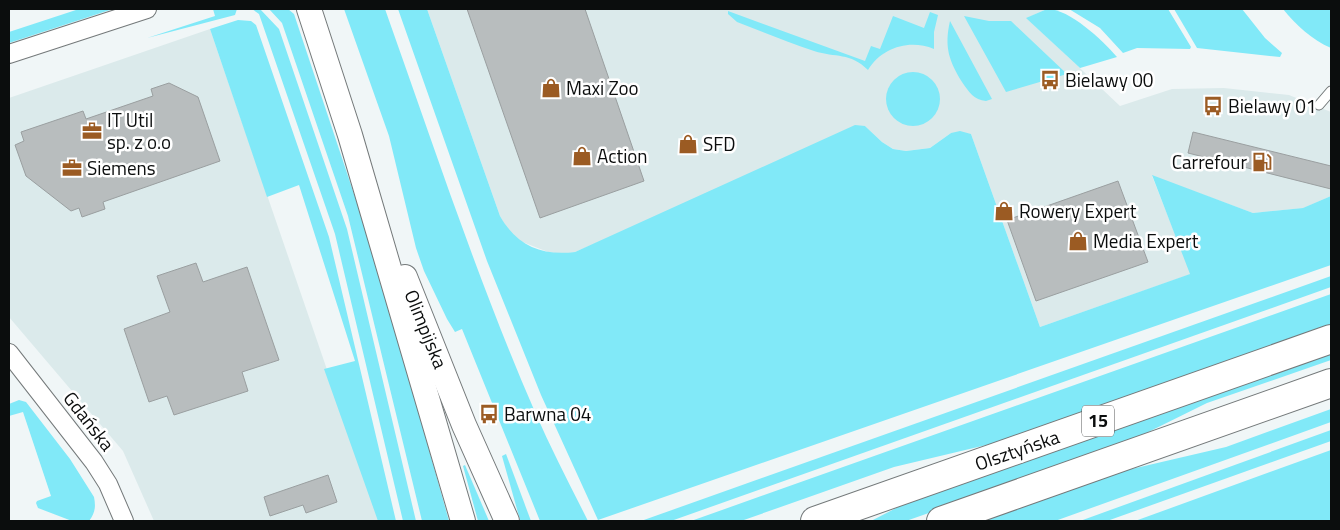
<svg xmlns="http://www.w3.org/2000/svg" width="1340" height="530" font-family="'Titillium Web',sans-serif">
<style>
.built{fill:#dbeaeb}
.green{fill:#81e9f8}
.building{fill:#b8bdbe;stroke:#9a9fa0}
.lines{fill:none;stroke-linecap:round;stroke-linejoin:round}
.service-casing{stroke:#74797a;stroke-width:11}
.minor-casing{stroke:#74797a;stroke-width:20}
.secondary-casing{stroke:#74797a;stroke-width:26}
.primary-casing{stroke:#74797a;stroke-width:30}
.service{stroke:#fff;stroke-width:9}
.minor{stroke:#fff;stroke-width:18}
.secondary{stroke:#fff;stroke-width:24}
.primary{stroke:#fff;stroke-width:28}
.labels{text-anchor:middle;stroke-width:5;stroke-linejoin:round;paint-order:stroke}
.shield{fill:#fff;stroke:#545656;stroke-width:1}
.shield-label{font-size:18px;font-weight:bold;fill:#0b0d0d}
.poi-label{font-size:19px;fill:#0b0d0d;stroke:#fff;text-anchor:start}
.street-label{font-size:19px;fill:#0b0d0d;stroke:#fff}
</style>
<rect width="100%" height="100%" fill="#f0f6f7"/>
<g class="built">
<path d="M427,9H1047L1027,18L1120,106L1172,89L1224,88L1289,95L1331,112V196L1304,208L1253,213L1152,176L1191,274L1040,327L971,134L951,133L930,148L906,151L893,149L882,142L865,126L575,252L562,254L548,252L520,241L507,229L500,216Z"/>
<path d="M210,29L379,521H154L123,451L9,317V98Z"/>
</g>
<g class="green">
<path d="M79,9H113L9,43V32Z"/>
<path d="M213,9H237L235,15L147,38L215,16Z"/>
<path d="M252,9H260L279,29L347,229L416,521H403L335,234L259,14Z"/>
<path d="M269,9H288L294,14L375,257L449,521H422L348,216L282,23Z"/>
<path d="M344,9H385C433,144 478,281 535,412C551,449 570,485 588,521H540L462,329L455,332L447,319L424,271L416,248L389,136Z"/>
<path d="M398,9H427L500,216C517,246 542,256 575,252L855,125L865,126L882,142L893,149L906,151L930,148L951,133L960,131L971,134L1040,327L1190,274L1152,175L1253,213L1303,208L1331,196V265L598,520L541,395L487,261Z"/>
<path d="M1047,9C1070,9 1102,40 1117,57L1080,68L1026,18Z"/>
<path d="M1069,9H1168L1191,47L1190,49L1137,48L1123,53L1100,28Z"/>
<path d="M1174,9H1242L1265,38L1282,53L1280,57L1197,48Z"/>
<path d="M1283,9H1331V48C1312,40 1296,25 1283,9Z"/>
<path d="M728,11L865,61L871,46L880,49L893,16L924,28L930,12L938,15L934,32V49C910,39 882,47 868,70C850,52 836,58 814,51C788,42 763,32 737,22L728,14Z"/>
<path d="M964,16L989,21H1011L1067,74L1006,92Z"/>
<path d="M238,20L251,21L256,25L329,237L396,521H378L324,369L355,361L299,185L267,197L210,29Z"/>
<path d="M950,21L992,99L986,101C974,100 969,92 962,82C949,61 944,47 950,21Z"/>
<circle cx="913" cy="99" r="27"/>
<path d="M1331,276V287L671,521H641Z"/>
<path d="M1331,294V325L1003,441L894,467L741,521H691Z"/>
<path d="M1331,352V360L1207,403L1122,445L906,521H871L902,505Z"/>
<path d="M19,400L26,402L70,459L94,497C96,507 95,513 89,521H72L38,508L36,503L37,501L51,496L23,412L9,416V404Z"/>
<path d="M1331,409V422L1055,521H978L1123,471L1226,447Z"/>
<path d="M1331,430V441L1107,521H1080Z"/>
<path d="M1331,450V521H1135Z"/>
<path d="M506,454L531,521L520,520L502,456Z"/>
<path d="M465,465L489,521H478L463,466Z"/>
</g>
<g class="building">
<path d="M467,9H585L644,181L540,218Z"/>
<path d="M169,83L198,97L220,161L103,202L105,209L82,217L79,208L71,211L26,176L15,145L24,141L21,132L83,111L86,119L153,96L151,89Z"/>
<path d="M1193,132L1331,166V189L1188,153Z"/>
<path d="M1118,181L1148,262L1036,301L1007,220Z"/>
<path d="M196,263L203,282L247,267L279,360L242,372L248,391L174,415L167,396L149,402L124,329L170,312L157,276Z"/>
<path d="M328,475L337,502L306,513L303,505L270,516L264,497Z"/>
</g>
<g class="lines">
<defs>
<path id="service" d="M1319,105L1331,91"/>
<g id="minor">
<path d="M9,54L147,9"/>
<path d="M9,353L94,462L108,484L124,521"/>
</g>
<g id="secondary">
<path d="M309,9L350,135L463,521"/>
<path d="M405,277L464,425L507,521"/>
</g>
<g id="primary">
<path d="M815,521L1331,339"/>
<path d="M941,521L1331,383"/>
</g>
</defs>
<use href="#service" class="service-casing"/>
<use href="#minor" class="minor-casing"/>
<use href="#secondary" class="secondary-casing"/>
<use href="#primary" class="primary-casing"/>
<use href="#service" class="service"/>
<use href="#minor" class="minor"/>
<use href="#secondary" class="secondary"/>
<use href="#primary" class="primary"/>
</g>
<defs>
<symbol id="bus-bare" viewBox="-9 -9 18 18"><path d="M-5-6H5V4H4V6H2V4H-2V6H-4V4H-5ZM-3.5-4V0h7V-4ZM-3.5 1.2v1.5H-2V1.2ZM2 1.2v1.5H3.5V1.2Z" fill="#9b5b23" stroke="#fff" stroke-width="2.5" paint-order="stroke"/></symbol>
<symbol id="shop-bare" viewBox="-9 -9 18 18"><path d="M-5-2.5h2.3a2.7 3.5 0 0 1 5.4 0H5L5.5 6h-11ZM-1.5-2.5h3a1.5 2.3 0 0 0-3 0Z" fill="#9b5b23" stroke="#fff" stroke-width="2.5" paint-order="stroke"/></symbol>
<symbol id="office-bare" viewBox="-9 -9 18 18"><path d="M-6-3h4V-5.5h4V-3h4V5H-6ZM-1-4.5V-3h2v-1.5ZM-6 0V1H6V0Z" fill="#9b5b23" stroke="#fff" stroke-width="2.5" paint-order="stroke"/></symbol>
<symbol id="fuel-bare" viewBox="-9 -9 18 18"><path d="M-5.5-6h7V0h2V4h1.3V-2.5L3-4.5l.8-.8L6-3V5H2.5V1h-1V6h-7ZM-4.2-4.7v3.2H.2V-4.7Z" fill="#9b5b23" stroke="#fff" stroke-width="2.5" paint-order="stroke"/></symbol>
</defs>
<g fill-rule="evenodd">
<use href="#bus-bare" x="1036" y="66" width="28" height="28"/>
<use href="#shop-bare" x="537" y="74" width="28" height="28"/>
<use href="#bus-bare" x="1199" y="92" width="28" height="28"/>
<use href="#office-bare" x="78" y="117" width="28" height="28"/>
<use href="#shop-bare" x="674" y="130" width="28" height="28"/>
<use href="#shop-bare" x="568" y="142" width="28" height="28"/>
<use href="#fuel-bare" x="1248" y="148" width="28" height="28"/>
<use href="#office-bare" x="58" y="154" width="28" height="28"/>
<use href="#shop-bare" x="990" y="197" width="28" height="28"/>
<use href="#shop-bare" x="1064" y="227" width="28" height="28"/>
<use href="#bus-bare" x="475" y="400" width="28" height="28"/>
</g>
<g class="labels">
<rect class="shield" x="1082" y="405.5" width="32" height="31" rx="4"/>
<g class="shield-label">
<text x="1098" y="427">15</text>
</g>
<g class="poi-label">
<text x="1065" y="87">Bielawy 00</text>
<text x="566" y="95">Maxi Zoo</text>
<text x="1228" y="113">Bielawy 01</text>
<text x="107" y="127">IT Util<tspan x="107" dy="22">sp. z o.o</tspan></text>
<text x="703" y="151">SFD</text>
<text x="597" y="163">Action</text>
<text x="1247" y="169" text-anchor="end">Carrefour</text>
<text x="87" y="175">Siemens</text>
<text x="1019" y="218">Rowery Expert</text>
<text x="1093" y="248">Media Expert</text>
<text x="504" y="421">Barwna 04</text>
</g>
<g class="street-label">
<text transform="translate(426 329) rotate(68)" y="7">Olimpijska</text>
<text transform="translate(89 421) rotate(52)" y="7">Gdańska</text>
<text transform="translate(1017 450) rotate(-19)" y="7">Olsztyńska</text>
</g>
</g>
<rect width="1340" height="530" fill="none" stroke="#0b0d0d" stroke-width="20"/>
</svg>
